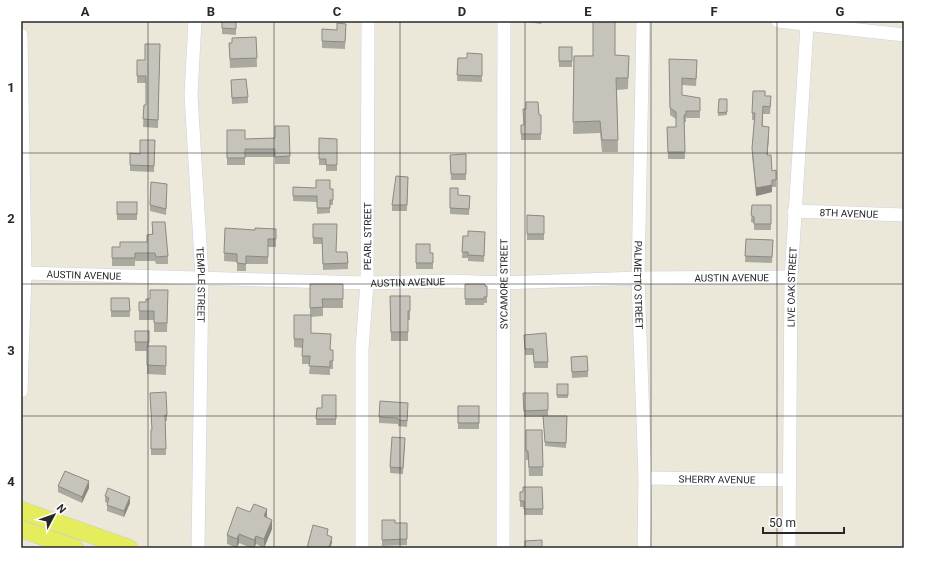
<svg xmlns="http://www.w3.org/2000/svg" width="925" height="569" font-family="Roboto,sans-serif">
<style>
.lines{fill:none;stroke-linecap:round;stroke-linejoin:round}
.minor-casing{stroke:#d1cfe1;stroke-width:14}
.major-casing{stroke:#cbcbcb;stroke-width:18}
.minor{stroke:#fff;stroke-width:13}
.major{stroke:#e6ed5d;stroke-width:17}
.wall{fill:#aaa9a0}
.shaded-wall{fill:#8b8982}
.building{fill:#c6c4ba;stroke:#8b8982}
.grid{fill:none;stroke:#282828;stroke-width:1;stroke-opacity:0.55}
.labels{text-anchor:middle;stroke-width:3;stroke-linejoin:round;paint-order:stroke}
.street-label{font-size:10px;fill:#282828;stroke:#fff}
.neatline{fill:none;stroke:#282828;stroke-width:1.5}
.grid-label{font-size:13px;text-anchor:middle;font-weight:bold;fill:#282828}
</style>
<rect width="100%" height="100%" fill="#ebe8da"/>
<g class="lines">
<defs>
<g id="minor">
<path id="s1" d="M195,21L191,95L202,277L198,548"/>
<path id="s2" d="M643,21L638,278L645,478L644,548"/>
<path d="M778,21L904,35"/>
<path d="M21,35L25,273L21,391"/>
<path id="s3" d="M794,211L904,215"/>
<path id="s4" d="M25,273L367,283L450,281L504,283L638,278L791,277"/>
<path id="s5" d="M645,478L790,480"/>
<path id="s6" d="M362,548V349L367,283L368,21"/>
<path id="s7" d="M503,548L504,21"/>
<path id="s8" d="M789,548L791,277L807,26"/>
</g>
<g id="major">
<path d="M21,510L129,548"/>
<path d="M21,529L75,548"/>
</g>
</defs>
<use href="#minor" class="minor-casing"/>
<use href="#major" class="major-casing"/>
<use href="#minor" class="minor"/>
<use href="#major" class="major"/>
</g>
<g class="wall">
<path d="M222,21H236V35L222,34Z"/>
<path d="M522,21H542L541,24Z"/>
<path d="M346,24L345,49L322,48V29L337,30Z"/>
<path d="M256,37L257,67L230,68L229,43H232Z"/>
<path d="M160,44L158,128L143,127L144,105H146V83H137V60H145Z"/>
<rect x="559" y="47" width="13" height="20"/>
<path d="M482,54V82L457,81L458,58H467Z"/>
<path d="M615,55L629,56L628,89L617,90L618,152H602L600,133L573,134L574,56Z"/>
<path d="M669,59L697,67L696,86L682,85V95L700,98V118H686V122H684L685,159H668L667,127H676V119L670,115Z"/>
<path d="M231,80L248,97V103L232,104Z"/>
<path d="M765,96L771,103L770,114H763V126L769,134L767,155L772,171L776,180V187H772V192L756,196L752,155L754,120H752V113Z"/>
<path d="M719,99H727V115L718,116Z"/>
<path d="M523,109L539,115H541V140H521V125H524Z"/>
<path d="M289,126L290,164H275V157H245V165H227V130L245,139L275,138Z"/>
<path d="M319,138L337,139V171H326V165H319Z"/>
<path d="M155,140L154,172L130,171V153L140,154Z"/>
<path d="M450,155L466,174V180H451Z"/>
<path d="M408,177L407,211H392V205Z"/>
<path d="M293,187L333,189V205H330V213L317,214V202L293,201Z"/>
<path d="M450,188L458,195L470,196L469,215L450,214Z"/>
<path d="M167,190L166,215L150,211V205Z"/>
<rect x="117" y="202" width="20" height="18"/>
<path d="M752,205H771V230H754V223L751,222Z"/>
<path d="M527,215L544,216V240H527Z"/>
<path d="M152,222L168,256V264H156L155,261H135V266H112V247H120L147,242L152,234Z"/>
<path d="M313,224L336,252L348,263V269L323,270L322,244H313Z"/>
<path d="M225,228L255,230L276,229V247H268V264H246V271H237V262L224,261Z"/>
<path d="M485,232L484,262L468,261V258H462L463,236H468Z"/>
<path d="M746,239L773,240L772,263L745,262Z"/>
<path d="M430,253H433V269H416V263Z"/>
<path d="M310,284H343V308H323V316L311,317V333L331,350H333V369H330V375L309,374L310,364H302V348L294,347V315H310Z"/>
<path d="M465,284L487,286V303H484V305H465Z"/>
<path d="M390,296H410V320H408V341H391Z"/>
<path d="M111,298H129L130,317H111Z"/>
<path d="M168,299L167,332H154V320H139V302H146Z"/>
<path d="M135,331H149V346H166V375L147,374V351H135Z"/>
<path d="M524,335L548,362V368H534L533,355H525Z"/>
<path d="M571,357L588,371V377L572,378Z"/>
<rect x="557" y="384" width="11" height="14"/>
<path d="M150,393L167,415V421H165L166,455H151V430H152Z"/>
<path d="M523,393L548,410V416H567L566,448L545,446L543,417H524Z"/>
<path d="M336,395V425H316L317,408H322Z"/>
<rect x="458" y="406" width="21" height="23"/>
<path d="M408,409L407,427L398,426V424L379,423V417Z"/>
<path d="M526,430H542L543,476H529L528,460H526Z"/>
<path d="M405,444L403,474L390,473V467Z"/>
<path d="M58,486L89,488L82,503L58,492Z"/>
<path d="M542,487L543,515H524V507H520V492Z"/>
<path d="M105,496L130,503L124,517L107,511V503L105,502Z"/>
<path d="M250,512L267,517L272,529L264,548L256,544L254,548H251L239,543L237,548L227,544V535Z"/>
<path d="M382,520L395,523L407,539V545L382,546Z"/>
</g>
<g class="shaded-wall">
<path d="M769,127V134L767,163V155Z"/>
<path d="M772,185V192L756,196V188Z"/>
<path d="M89,481V488L82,503V497Z"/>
<path d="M130,497V503L124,517V511Z"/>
<path d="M267,509V518L264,516Z"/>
<path d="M272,520V529L264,548V539Z"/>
<path d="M239,534V543L237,548V539Z"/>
<path d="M256,536V544L254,548V540Z"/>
<path d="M332,537V543L330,548H329Z"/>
</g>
<g class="building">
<path d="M222,21H236V29L222,28Z"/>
<path d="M593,21H615V55L629,56L628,78H616L618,140H602L600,121L573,122L574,56H593Z"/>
<path d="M337,23L346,24L345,42L322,41V29L337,30Z"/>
<path d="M256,37L257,58L230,59L229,43H232V38Z"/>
<path d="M145,44H160L158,120L143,119L144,105H146V76H137V60H145Z"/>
<rect x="559" y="47" width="13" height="14"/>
<path d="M467,53L482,54V76L457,75L458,58H467Z"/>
<path d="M669,59L697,60L696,79L682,78V95L700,98V111H686V115H684L685,152H668L667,127H676V112L670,108Z"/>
<path d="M246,79L248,97L232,98L231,80Z"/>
<path d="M753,91H765V96H771L770,107L763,106L762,126L769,127L767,155H771L772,171L776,170V180H772V185L756,188L752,148L755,113H752Z"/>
<path d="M719,99H727V112L718,113Z"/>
<path d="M526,102H538L539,115H541V134H521V125H524L523,109H526Z"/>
<path d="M275,126H289L290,156L275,157V149H245V158H227V130H245V139L275,138Z"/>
<path d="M319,138L337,139V165H326V159H319Z"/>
<path d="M140,140H155L154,166L130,165V153L140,154Z"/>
<path d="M466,154V174H451L450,155Z"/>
<path d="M396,176L408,177L407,205H392Z"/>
<path d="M316,180H330V189H333V200H330V208H317V196H293V187L316,188Z"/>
<path d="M151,182L167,184L166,209L150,205Z"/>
<path d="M450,188H458V195L470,196L469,209L450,208Z"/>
<rect x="117" y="202" width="20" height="12"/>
<path d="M752,205H771V224H754V217L751,215Z"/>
<path d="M527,215L544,216V234H527Z"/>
<path d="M152,222H165L168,256L156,257L155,253H135V258H112V247H120V242H147V235L153,234Z"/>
<path d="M313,224H337L336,252H347L348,263L323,264L322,238H313Z"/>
<path d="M225,228L255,230V228L276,229V239H268V257L246,256V264L237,263V254L224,253Z"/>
<path d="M468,231L485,232L484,256L468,255V252H462L463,236H468Z"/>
<path d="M746,239L773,240L772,257L745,256Z"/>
<path d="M416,244H430V253H433V263H416Z"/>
<path d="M310,284H343V299H322L323,307L310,308Z"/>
<path d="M465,284H485V286H487V297H484V299H465Z"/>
<path d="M150,290H168L167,323H154V311H139V302H146V299H150Z"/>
<path d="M390,296H410V311H408V332H391Z"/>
<path d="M111,298H129L130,311H111Z"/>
<path d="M294,315H311V333L331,334L330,350H333V361H330V367L309,366L310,356H302L303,339H294Z"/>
<rect x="135" y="331" width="14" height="11"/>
<path d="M546,333L548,362H534L533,349H525L524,335Z"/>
<path d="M147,346H166V366L147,365Z"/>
<path d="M587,356L588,371L572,372L571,357Z"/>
<rect x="557" y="384" width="11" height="11"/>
<path d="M166,392L167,415H165L166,449H151V430H152L150,393Z"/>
<path d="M523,393H548V410L524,411Z"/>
<path d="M322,395H336V419H316L317,408H322Z"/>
<path d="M380,401L408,403L407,421L398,420V418L379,417Z"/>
<rect x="458" y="406" width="21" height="17"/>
<path d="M543,416H567L566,443L545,442Z"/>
<path d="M526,430H542L543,467H529L528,451H526Z"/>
<path d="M392,437L405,438L403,468L390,467Z"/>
<path d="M65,471L89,481L82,497L58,486Z"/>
<path d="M523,487H542L543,509H524V501H520V492H523Z"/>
<path d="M108,488L130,497L124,511L107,505L109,498L105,496Z"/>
<path d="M254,504L267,509L264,516L272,520L264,539L256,536L254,540L239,534L237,539L227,535L237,507L250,512Z"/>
<path d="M382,520H395V523H407V539L382,540Z"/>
<path d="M313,525L328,529L327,535L332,537L329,548H307Z"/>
<path d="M542,540V548H525V541Z"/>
</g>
<path class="grid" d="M148,21V548M274,21V548M400,21V548M525,21V548M651,21V548M777,21V548M21,153H904M21,284H904M21,416H904"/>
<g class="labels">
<g class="street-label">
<text dy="4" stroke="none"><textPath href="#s3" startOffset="55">8TH AVENUE</textPath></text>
<text dy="4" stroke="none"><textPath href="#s6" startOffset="312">PEARL STREET</textPath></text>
<text dy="4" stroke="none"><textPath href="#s4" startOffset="59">AUSTIN AVENUE</textPath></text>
<text dy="4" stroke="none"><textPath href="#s4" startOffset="707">AUSTIN AVENUE</textPath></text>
<text dy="4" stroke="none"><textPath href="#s4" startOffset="383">AUSTIN AVENUE</textPath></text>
<text dy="4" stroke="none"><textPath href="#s1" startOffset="264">TEMPLE STREET</textPath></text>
<text dy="4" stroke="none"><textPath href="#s7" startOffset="264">SYCAMORE STREET</textPath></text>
<text dy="4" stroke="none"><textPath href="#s2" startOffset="264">PALMETTO STREET</textPath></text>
<text dy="4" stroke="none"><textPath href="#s8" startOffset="261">LIVE OAK STREET</textPath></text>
<text dy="4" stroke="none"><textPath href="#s5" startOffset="72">SHERRY AVENUE</textPath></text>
</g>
</g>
<rect width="925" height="569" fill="none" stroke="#ffffff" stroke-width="44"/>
<g transform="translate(54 515) rotate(49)" stroke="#ffffff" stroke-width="3" paint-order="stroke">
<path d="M0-3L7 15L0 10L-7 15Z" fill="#282828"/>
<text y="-6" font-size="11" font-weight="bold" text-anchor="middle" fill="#282828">N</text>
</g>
<path d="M763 527v6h81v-6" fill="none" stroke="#282828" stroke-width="2"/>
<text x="769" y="527" font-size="12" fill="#282828" stroke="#ffffff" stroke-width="3" paint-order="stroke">50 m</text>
<rect x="22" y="22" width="881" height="525" class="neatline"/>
<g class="grid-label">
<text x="85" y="16">A</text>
<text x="211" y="16">B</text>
<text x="337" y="16">C</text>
<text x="462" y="16">D</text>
<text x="588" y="16">E</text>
<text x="714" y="16">F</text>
<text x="840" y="16">G</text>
<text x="11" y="92">1</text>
<text x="11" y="223">2</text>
<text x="11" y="355">3</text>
<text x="11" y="486">4</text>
</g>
</svg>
